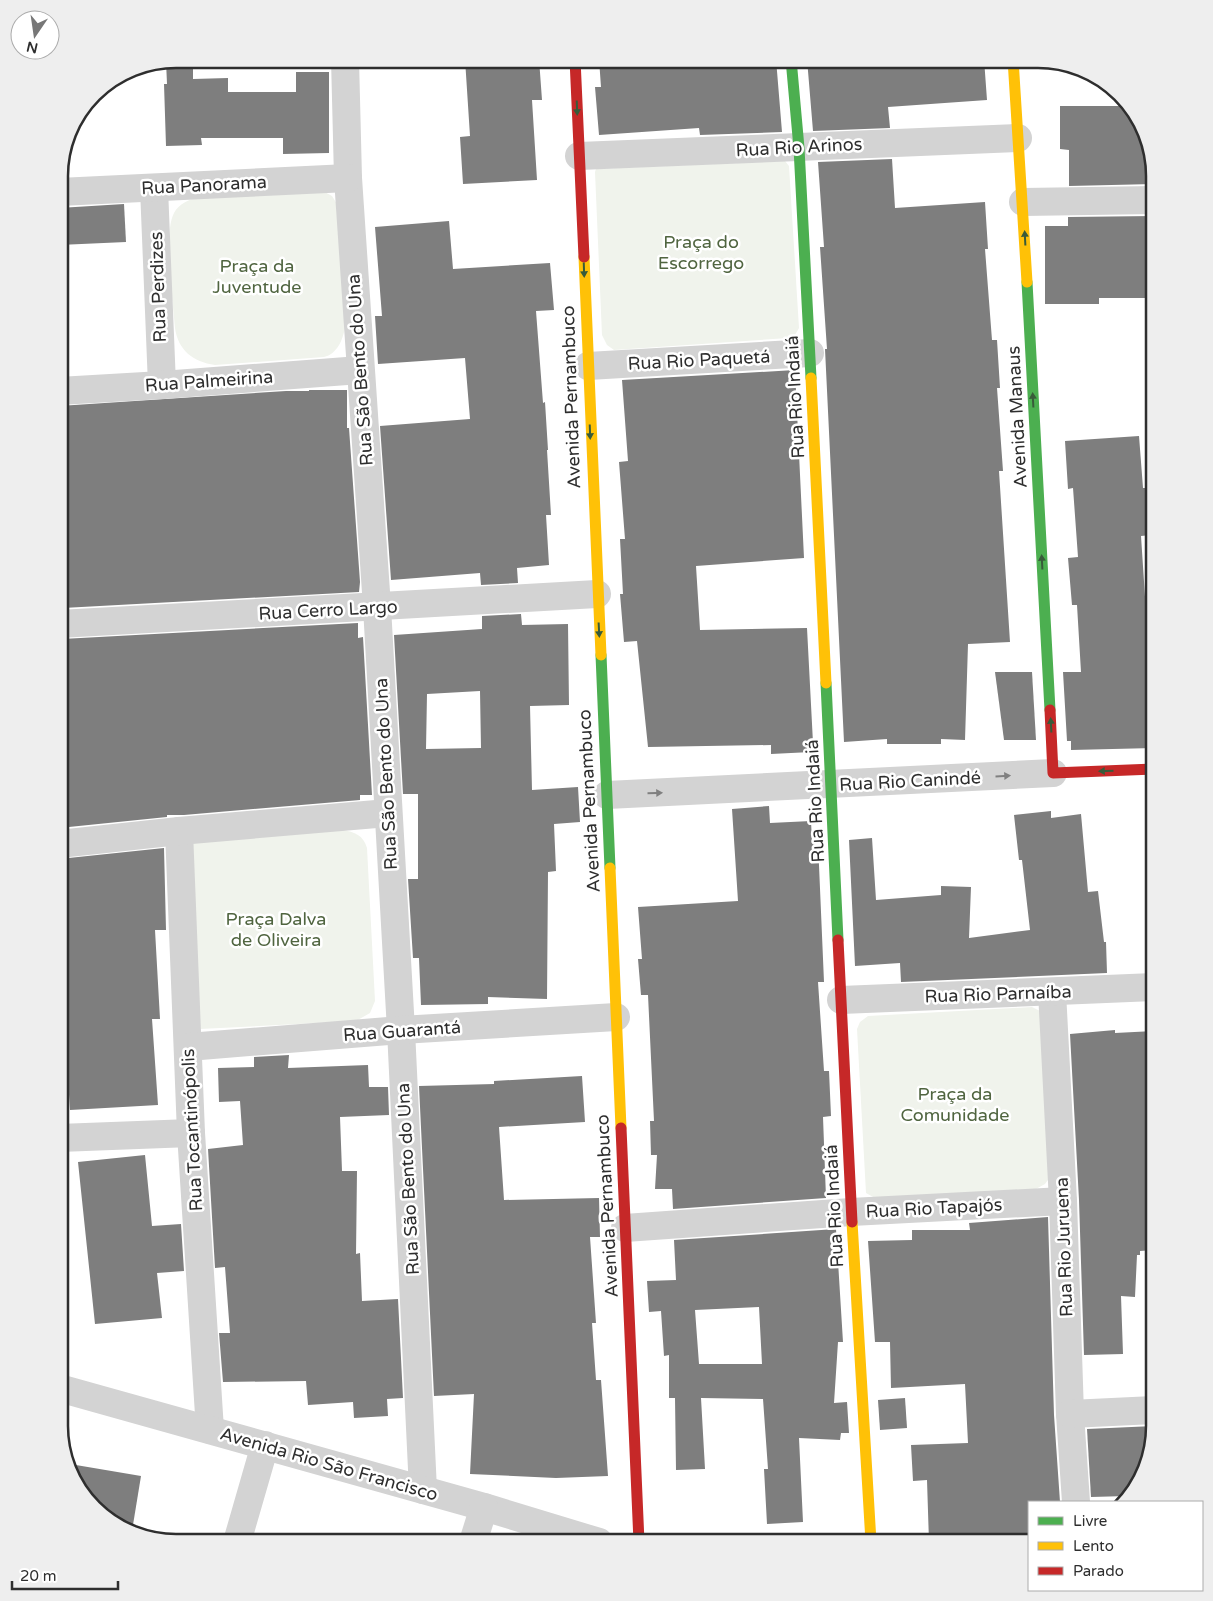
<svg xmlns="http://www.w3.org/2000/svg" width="1213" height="1601" font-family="'Varela Round',sans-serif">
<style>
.green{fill:#f0f3ec}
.building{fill:#7e7e7e;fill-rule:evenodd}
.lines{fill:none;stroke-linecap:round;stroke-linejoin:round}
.street{stroke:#d3d3d3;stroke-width:28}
.fast{stroke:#4caf50;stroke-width:11}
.slow{stroke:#ffc107;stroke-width:11}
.jam{stroke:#c62828;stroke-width:11}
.oneway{fill:#385b3a}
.oneway2{fill:#808080}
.labels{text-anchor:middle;stroke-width:5;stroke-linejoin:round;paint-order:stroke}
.street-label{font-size:18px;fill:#2e2e2e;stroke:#fff}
.park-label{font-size:18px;fill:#506540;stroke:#fff}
.rim{fill:none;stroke:#2e2e2e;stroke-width:2.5}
</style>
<rect width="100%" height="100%" fill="#fff"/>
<g class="green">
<path d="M785,161L789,166L799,328L795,335L788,338L614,350L607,345L602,335L595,172L596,169Z"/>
<path d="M323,191L332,196L337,204L345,327C343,340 337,354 324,357L215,365C193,362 178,350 175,328C173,301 163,234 174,213C179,203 190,200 199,196Z"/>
<path d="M342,830C355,832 363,835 367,848L375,1001L370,1013L356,1021L200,1029L189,839Z"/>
<path d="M1032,1007L1040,1011L1050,1177L1045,1184L1034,1190L875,1198L866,1193L857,1029L860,1022L868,1016Z"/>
</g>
<g class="building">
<path d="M175,59H193V79L228,78V92H296V72H329V153L283,154V138H201L202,145L166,146L164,84H167L166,61Z"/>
<path d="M465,59H539L542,100H532L537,180L463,184L460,137L470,136Z"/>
<path d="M599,59H776L782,132L700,135L699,128L599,135L595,87H601Z"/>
<path d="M807,59H984L987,100L888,107L890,128L813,131Z"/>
<path d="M1060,106H1130L1135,111L1154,175V184L1069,186V150L1060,149Z"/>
<path d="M892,159L895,208L985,202L988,249H985L992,340H997L1000,388H997L1003,471H999L1010,642L968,644L965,740L941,739V744H887V739L844,742L825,349H827L820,247H824L818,162Z"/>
<path d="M124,204L126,242L59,245V208Z"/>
<path d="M1154,216V298H1099V304H1045V226H1068V217Z"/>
<path d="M449,221L453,269L550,263L554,310L536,311L543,403L545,402L548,450H547L551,515H546L549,565L517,568L518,583L481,585L480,573L391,580L380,426L470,419L465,358L378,364L375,316H382L375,227Z"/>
<path d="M795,370L804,558L696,566L700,630L807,628L813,743H811V752L771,754V745L648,747L637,641L624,642L620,594H623L620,539H625L619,462L628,461L622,380Z"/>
<path d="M309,390H347V428H349L360,582L359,592L63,608V585H59V406L286,391H309Z"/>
<path d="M1139,436L1143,488H1147L1151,535L1141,536L1146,612L1151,611L1154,649V748L1071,750V741H1067L1063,672H1081L1077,605H1072L1068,558L1078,557L1073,488L1068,489L1065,441Z"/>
<path d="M521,614L522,625L568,624L569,705L530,706L532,790L578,787L580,822L554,824L556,871L548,872L547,999L488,997V1004L421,1005L419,958H413L408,879H418V794H403L394,635L482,629V616ZM480,691L481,748L426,749L427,694Z"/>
<path d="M358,623V638L363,637L372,795H360V800L184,815H167V817L59,828V732H62V639Z"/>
<path d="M995,672H1032L1036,740H1004Z"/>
<path d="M769,806L770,823L811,821L812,842H818L824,982H818L824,1071H829L831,1116L823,1117L826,1198L673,1209L672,1189H655L657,1155H651L650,1121H654L648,995H641L638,959H642L638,907L738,901L732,809Z"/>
<path d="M1051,811V818L1081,814L1088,892L1098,891L1104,942H1106L1107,973L901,982L900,963L855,966L849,840L872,838L876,900L941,895V886L971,887L969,938L1030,930L1022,860H1019L1014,815Z"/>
<path d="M164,848L166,930H155L160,1019H152L158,1105L70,1110L64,1018L59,1019V859Z"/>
<path d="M1115,1030V1033L1154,1031V1250L1140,1251V1255H1137L1135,1297L1121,1296L1123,1354L1084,1355L1079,1200L1070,1034Z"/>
<path d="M289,1055L288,1068L368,1065L369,1087H388L389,1115L340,1117L342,1171H357L356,1254L360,1253L362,1301L398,1299L403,1398L387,1399L388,1416L354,1418L353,1402L308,1405L306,1381L223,1382L219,1333H230L225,1267L215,1268L208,1149L243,1145L240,1101L219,1102L218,1068L254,1067V1057Z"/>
<path d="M582,1076L585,1122L499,1127L504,1200L599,1198L600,1237H590L596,1323H592L596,1380H601L608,1476L556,1478L470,1474L474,1394L434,1396L419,1086L494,1084V1081Z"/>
<path d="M145,1155L152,1226L181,1224L184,1271L157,1273L162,1318L95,1324L78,1162Z"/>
<path d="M1048,1217L1054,1415L1060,1502H1029V1542H929L927,1480L913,1481L911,1445L968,1443L965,1384L891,1388L890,1342H875L868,1241L912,1240V1230H970L969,1223Z"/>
<path d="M836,1229L843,1342H838L834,1403L847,1402L849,1433H841L840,1440L799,1438L803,1522L767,1524L764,1469H768L763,1399L701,1398L705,1469L676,1470L675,1398H669V1355L664,1356L661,1311L649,1312L647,1281L676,1280L674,1240ZM759,1307L762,1364H699L695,1310Z"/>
<path d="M905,1398L907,1428L880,1430L878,1400Z"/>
<path d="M1154,1426L1139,1484L1127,1496L1091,1497L1087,1429Z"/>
<path d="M70,1464L141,1476L132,1531L117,1527L78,1490Z"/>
</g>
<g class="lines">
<g class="street">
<path d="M345,59L348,178L377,607L401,1030L423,1490"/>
<path d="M579,156L1018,138"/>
<path d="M154,188L162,385"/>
<path d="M59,192L348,178"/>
<path d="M1023,202L1154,200"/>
<path d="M588,366L810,353"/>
<path d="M59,391L162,385L360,370"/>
<path d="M59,624L597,594"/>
<path d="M607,795L1053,773"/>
<path d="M179,831L191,1133L210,1430"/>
<path d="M59,844L179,831L388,813"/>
<path d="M1052,992L1063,1201L1070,1414L1076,1502"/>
<path d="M841,1000L1154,987"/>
<path d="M188,1047L401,1030L616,1017"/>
<path d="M59,1138L191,1133"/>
<path d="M625,1228L851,1212L1063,1201"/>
<path d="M59,1388L484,1507L599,1542"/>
<path d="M1070,1414L1154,1410"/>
<path d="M237,1542L265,1445"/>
<path d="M473,1542L484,1507"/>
</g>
<g class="fast">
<path d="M791,59L799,148L811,378"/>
<path d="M1027,282L1050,710"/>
<path d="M601,655L610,868"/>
<path d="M826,683L838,940"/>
</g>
<g class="slow">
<path d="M1013,59L1027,282"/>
<path d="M584,257L601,655"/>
<path d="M811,378L826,683"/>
<path d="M610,868L621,1128"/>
<path d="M852,1222L871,1542"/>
</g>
<g class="jam">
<path d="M575,59L584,257"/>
<path d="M1050,710L1053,773L1154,769"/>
<path d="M838,940L852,1222"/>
<path d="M621,1128L639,1542"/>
</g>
</g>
<defs><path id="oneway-solid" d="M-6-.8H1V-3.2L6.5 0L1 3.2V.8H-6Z" transform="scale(1.25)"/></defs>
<g class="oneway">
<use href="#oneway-solid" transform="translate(577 108) rotate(88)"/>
<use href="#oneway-solid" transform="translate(1025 238) rotate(-93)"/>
<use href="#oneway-solid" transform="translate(584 270) rotate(88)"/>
<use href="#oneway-solid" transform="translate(1033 400) rotate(-93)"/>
<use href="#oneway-solid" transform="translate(590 432) rotate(88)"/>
<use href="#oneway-solid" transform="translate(1042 562) rotate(-93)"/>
<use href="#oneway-solid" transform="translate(599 630) rotate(87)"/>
<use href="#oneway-solid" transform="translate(1051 725) rotate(-93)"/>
<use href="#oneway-solid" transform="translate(1106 771) rotate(178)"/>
</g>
<g class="oneway2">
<use href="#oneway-solid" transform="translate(1003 776) rotate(-3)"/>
<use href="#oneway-solid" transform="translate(655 793) rotate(-2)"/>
</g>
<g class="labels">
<g class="street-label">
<text transform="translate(799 147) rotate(-3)" y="6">Rua Rio Arinos</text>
<text transform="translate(204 185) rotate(-3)" y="6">Rua Panorama</text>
<text transform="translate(158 287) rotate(-92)" y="6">Rua Perdizes</text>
<text transform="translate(699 360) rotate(-3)" y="6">Rua Rio Paquetá</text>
<text transform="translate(360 370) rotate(-94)" y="6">Rua São Bento do Una</text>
<text transform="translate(209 381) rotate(-4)" y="6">Rua Palmeirina</text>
<text transform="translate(571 397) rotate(-92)" y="6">Avenida Pernambuco</text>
<text transform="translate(795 397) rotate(-93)" y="6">Rua Rio Indaiá</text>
<text transform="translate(1017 417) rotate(-93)" y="6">Avenida Manaus</text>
<text transform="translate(328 610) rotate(-3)" y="6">Rua Cerro Largo</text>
<text transform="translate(386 774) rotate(-93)" y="6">Rua São Bento do Una</text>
<text transform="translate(910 781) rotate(-3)" y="6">Rua Rio Canindé</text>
<text transform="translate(589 801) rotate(-93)" y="6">Avenida Pernambuco</text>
<text transform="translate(815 801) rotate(-93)" y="6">Rua Rio Indaiá</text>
<text transform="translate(998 994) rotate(-2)" y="6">Rua Rio Parnaíba</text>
<text transform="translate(402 1031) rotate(-4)" y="6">Rua Guarantá</text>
<text transform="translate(192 1130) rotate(-93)" y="6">Rua Tocantinópolis</text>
<text transform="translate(408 1179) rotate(-93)" y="6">Rua São Bento do Una</text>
<text transform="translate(607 1206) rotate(-93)" y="6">Avenida Pernambuco</text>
<text transform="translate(834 1206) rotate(-93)" y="6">Rua Rio Indaiá</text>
<text transform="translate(934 1208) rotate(-3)" y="6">Rua Rio Tapajós</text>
<text transform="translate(1064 1247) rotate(-92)" y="6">Rua Rio Juruena</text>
<text transform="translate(329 1464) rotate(16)" y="6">Avenida Rio São Francisco</text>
</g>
<g class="park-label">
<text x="701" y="248">Praça do<tspan x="701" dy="21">Escorrego</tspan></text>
<text x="257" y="272">Praça da<tspan x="257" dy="21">Juventude</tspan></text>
<text x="276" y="925">Praça Dalva<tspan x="276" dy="21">de Oliveira</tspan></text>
<text x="955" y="1100">Praça da<tspan x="955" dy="21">Comunidade</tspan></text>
</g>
</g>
<path d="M0 0H1213V1601H0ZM176 68H1038A108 108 0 0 1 1146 176V1426A108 108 0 0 1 1038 1534H176A108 108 0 0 1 68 1426V176A108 108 0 0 1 176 68Z" fill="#eee" fill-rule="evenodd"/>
<path class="rim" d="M176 68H1038A108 108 0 0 1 1146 176V1426A108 108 0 0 1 1038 1534H176A108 108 0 0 1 68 1426V176A108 108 0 0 1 176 68Z"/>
<rect x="1028" y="1501" width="175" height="90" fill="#ffffff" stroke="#ababab"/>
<rect x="1038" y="1517" width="25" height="8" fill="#4caf50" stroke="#ababab"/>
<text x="1073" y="1526" font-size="15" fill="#2e2e2e">Livre</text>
<rect x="1038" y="1542" width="25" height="8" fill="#ffc107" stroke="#ababab"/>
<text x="1073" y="1551" font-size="15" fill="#2e2e2e">Lento</text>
<rect x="1038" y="1567" width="25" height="8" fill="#c62828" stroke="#ababab"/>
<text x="1073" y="1576" font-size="15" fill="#2e2e2e">Parado</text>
<g transform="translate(35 35) rotate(193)"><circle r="24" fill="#ffffff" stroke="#ababab"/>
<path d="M0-4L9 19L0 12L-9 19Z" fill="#777777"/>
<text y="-8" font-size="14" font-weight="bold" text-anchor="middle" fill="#2e2e2e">N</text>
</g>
<path d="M12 1581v8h106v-8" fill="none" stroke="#2e2e2e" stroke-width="2.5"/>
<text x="20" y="1581" font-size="15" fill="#2e2e2e" stroke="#ffffff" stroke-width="4" paint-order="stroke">20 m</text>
</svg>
